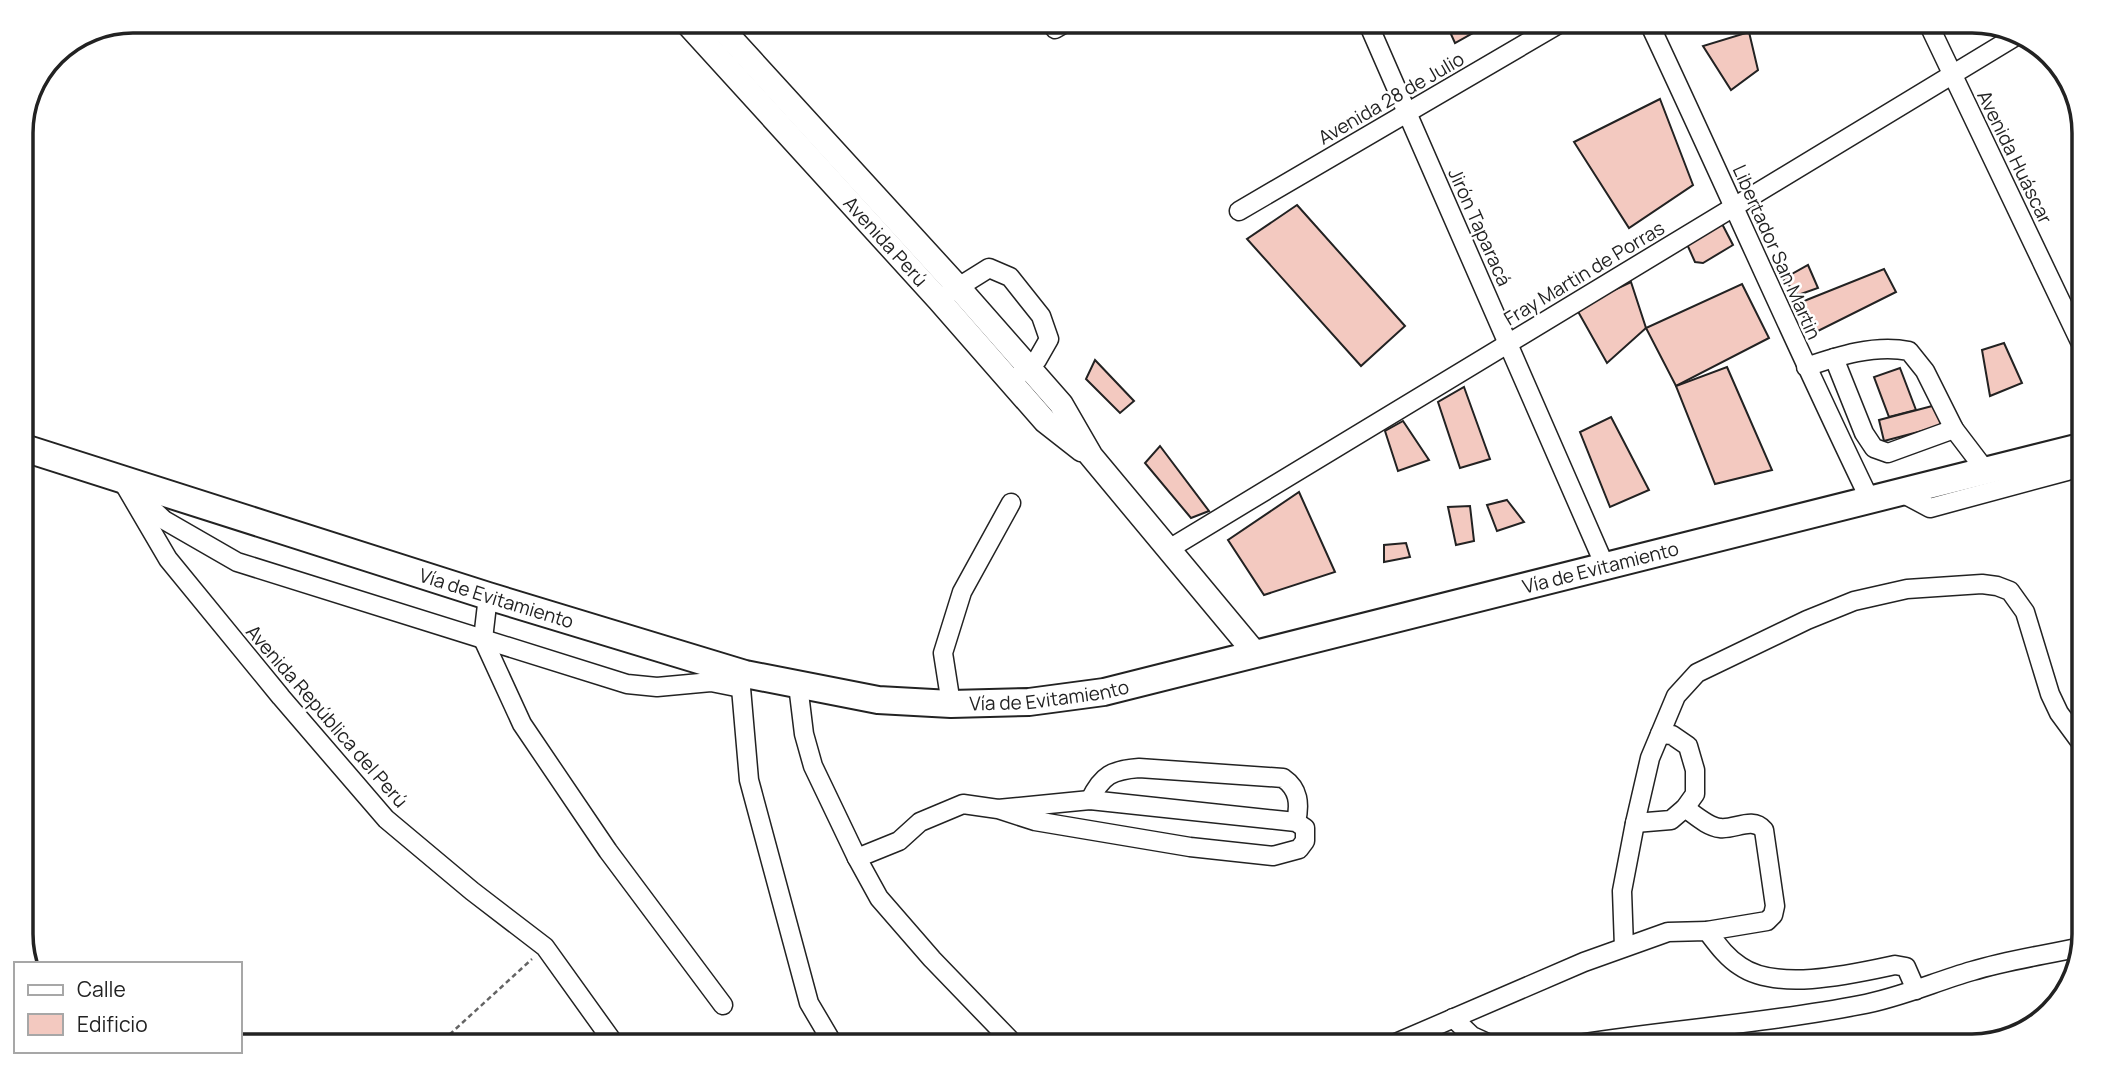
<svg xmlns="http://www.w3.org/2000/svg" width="2105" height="1067" font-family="Manrope,sans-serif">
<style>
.building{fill:#f3c9c0;stroke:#222;stroke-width:2}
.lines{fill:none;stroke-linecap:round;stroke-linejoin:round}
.minor-casing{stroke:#222;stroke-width:21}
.major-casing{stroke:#222;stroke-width:26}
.highway-casing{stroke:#222;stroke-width:30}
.path{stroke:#646464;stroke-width:2.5;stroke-dasharray:5 3.5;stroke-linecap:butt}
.minor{stroke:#fff;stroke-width:18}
.major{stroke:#fff;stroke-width:23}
.highway{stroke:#fff;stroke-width:26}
.labels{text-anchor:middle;stroke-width:5;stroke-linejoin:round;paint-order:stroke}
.street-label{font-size:19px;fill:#222;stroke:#fff}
.rim{fill:none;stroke:#222;stroke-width:3.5}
</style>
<rect width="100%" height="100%" fill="#fff"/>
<g class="building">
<path d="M1445,21H1486L1489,24L1455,43Z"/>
<path d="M1749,32L1758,70L1731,90L1703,46Z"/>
<path d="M1660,99L1693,185L1629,228L1574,142Z"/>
<path d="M1297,205L1405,326L1361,366L1247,239Z"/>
<path d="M1719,218L1733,245L1703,263L1695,262L1686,242Z"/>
<path d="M1808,265L1818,288L1798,295L1783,279Z"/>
<path d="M1884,269L1896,292L1816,332L1794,305Z"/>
<path d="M1631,282L1646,328L1607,363L1576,308Z"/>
<path d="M1742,284L1769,338L1676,386L1646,328Z"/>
<path d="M2004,343L2022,383L1990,396L1982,350Z"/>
<path d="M1095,360L1134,401L1120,413L1086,379Z"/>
<path d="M1727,367L1772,470L1715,484L1676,386Z"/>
<path d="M1900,368L1916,410L1889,417L1874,377Z"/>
<path d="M1464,387L1490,459L1460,468L1438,402Z"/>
<path d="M1936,405L1941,426L1884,441L1879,420Z"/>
<path d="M1611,417L1649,490L1610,507L1580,432Z"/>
<path d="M1403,421L1429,460L1398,471L1385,431Z"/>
<path d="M1160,446L1209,511L1191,518L1145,463Z"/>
<path d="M1299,492L1335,572L1264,595L1228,540Z"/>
<path d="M1507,500L1524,522L1497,531L1487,505Z"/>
<path d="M1470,506L1474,541L1456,545L1448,507Z"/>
<path d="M1406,543L1410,557L1384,562V545Z"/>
</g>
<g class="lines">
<defs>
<g id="minor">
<path d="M1367,21L1605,566"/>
<path d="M1648,21C1723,180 1793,341 1870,500"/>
<path d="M1927,21L2084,350"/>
<path d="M1055,29L1069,21"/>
<path d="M1239,211L1564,21"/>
<path d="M949,293L989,268L1010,277L1041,316L1049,339L1037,360L1021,373"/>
<path d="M1834,358L1864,433L1874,448L1888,453L1954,429"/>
<path d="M1806,367C1838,356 1875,344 1909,351L1925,371L1954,429L1986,471"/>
<path d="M120,477L168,559L281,697L386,819L472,891L545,947L616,1046"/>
<path d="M1900,492L1930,508L2067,471L2074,449"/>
<path d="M137,495L164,520L237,562L627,684L657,687L711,682L741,688"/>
<path d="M1169,549L2021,33"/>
<path d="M488,596L483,639L522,724L608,851L723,1005"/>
<path d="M744,677L741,688L749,780L809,1003L832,1042L837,1046"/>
<path d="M798,685L804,734L813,766L857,858L879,898L932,959L1016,1046"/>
<path d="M951,704L943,653L962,592L1011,503"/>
<path d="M1090,800C1102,775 1112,770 1139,768L1283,778C1299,789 1300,804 1296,822"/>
<path d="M1685,808C1695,815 1708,827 1720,828C1735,830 1752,816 1764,830L1775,906L1773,915L1767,921L1707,931"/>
<path d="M1635,823L1671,820L1685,808L1695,794V770L1688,746L1672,735L1660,734"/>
<path d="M857,858L899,841L920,822L963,804L998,809L1035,821L1190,847L1273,856L1299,849L1305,841V828L1296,822L1090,800L998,809"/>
<path d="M1624,947L1622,891L1635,823L1650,758L1676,696L1697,673L1807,620L1854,601L1907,589L1982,584L1997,586L2010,591L2025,612L2050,694L2059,713L2084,747"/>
<path d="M1453,1018L1472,1036L1494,1046"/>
<path d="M1720,1026L1725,1046"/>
<path d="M1389,1046L1584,962L1668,932L1707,931C1717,944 1726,957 1740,966C1777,992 1853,974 1895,965L1906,967L1916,990"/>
<path d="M1565,1046C1663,1030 1762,1024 1860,1005C1899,998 1934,982 1972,971C2008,960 2045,955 2081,947"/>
</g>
<g id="major">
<path id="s1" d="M685,21L939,300L1045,421L1082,450"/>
<path d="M715,21L958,287L1061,404L1091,456L1255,653"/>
</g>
<g id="highway">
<path id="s2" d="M21,447L488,596L745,674L878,700L951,704L1029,702L1104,692L2084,446"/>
</g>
</defs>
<use href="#minor" class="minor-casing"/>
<use href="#major" class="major-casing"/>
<use href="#highway" class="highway-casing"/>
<path class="path" d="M437,1046L532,959"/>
<use href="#minor" class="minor"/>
<use href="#major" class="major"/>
<use href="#highway" class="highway"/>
</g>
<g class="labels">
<g class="street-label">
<text transform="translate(1391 98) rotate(-30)" y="7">Avenida 28 de Julio</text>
<text transform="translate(2015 157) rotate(64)" y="7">Avenida Huáscar</text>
<text transform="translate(1480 227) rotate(66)" y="7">Jirón Taparacá</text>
<text dy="7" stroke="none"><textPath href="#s1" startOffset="298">Avenida Perú</textPath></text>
<text transform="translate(1777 252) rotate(66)" y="7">Libertador San Martin</text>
<text transform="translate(1584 273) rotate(-31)" y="7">Fray Martin de Porras</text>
<text dy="7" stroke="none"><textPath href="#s2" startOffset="1633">Vía de Evitamiento</textPath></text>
<text dy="7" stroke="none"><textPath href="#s2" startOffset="499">Vía de Evitamiento</textPath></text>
<text dy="7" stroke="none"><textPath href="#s2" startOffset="1066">Vía de Evitamiento</textPath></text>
<text transform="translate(327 716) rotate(49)" y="7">Avenida República del Perú</text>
</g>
</g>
<path d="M0 0H2105V1067H0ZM133 33H1972A100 100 0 0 1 2072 133V934A100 100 0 0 1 1972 1034H133A100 100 0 0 1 33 934V133A100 100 0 0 1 133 33Z" fill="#fff" fill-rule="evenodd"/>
<path class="rim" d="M133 33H1972A100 100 0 0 1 2072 133V934A100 100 0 0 1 1972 1034H133A100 100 0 0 1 33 934V133A100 100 0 0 1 133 33Z"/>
<rect x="14" y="962" width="228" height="91" fill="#ffffff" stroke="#a7a7a7" stroke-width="2"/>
<rect x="28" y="985" width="35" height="10" fill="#ffffff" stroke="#a7a7a7" stroke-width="2"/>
<text x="77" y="997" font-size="21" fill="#222222">Calle</text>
<rect x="28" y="1014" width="35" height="21" fill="#f3c9c0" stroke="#a7a7a7" stroke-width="2"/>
<text x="77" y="1032" font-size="21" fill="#222222">Edificio</text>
</svg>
